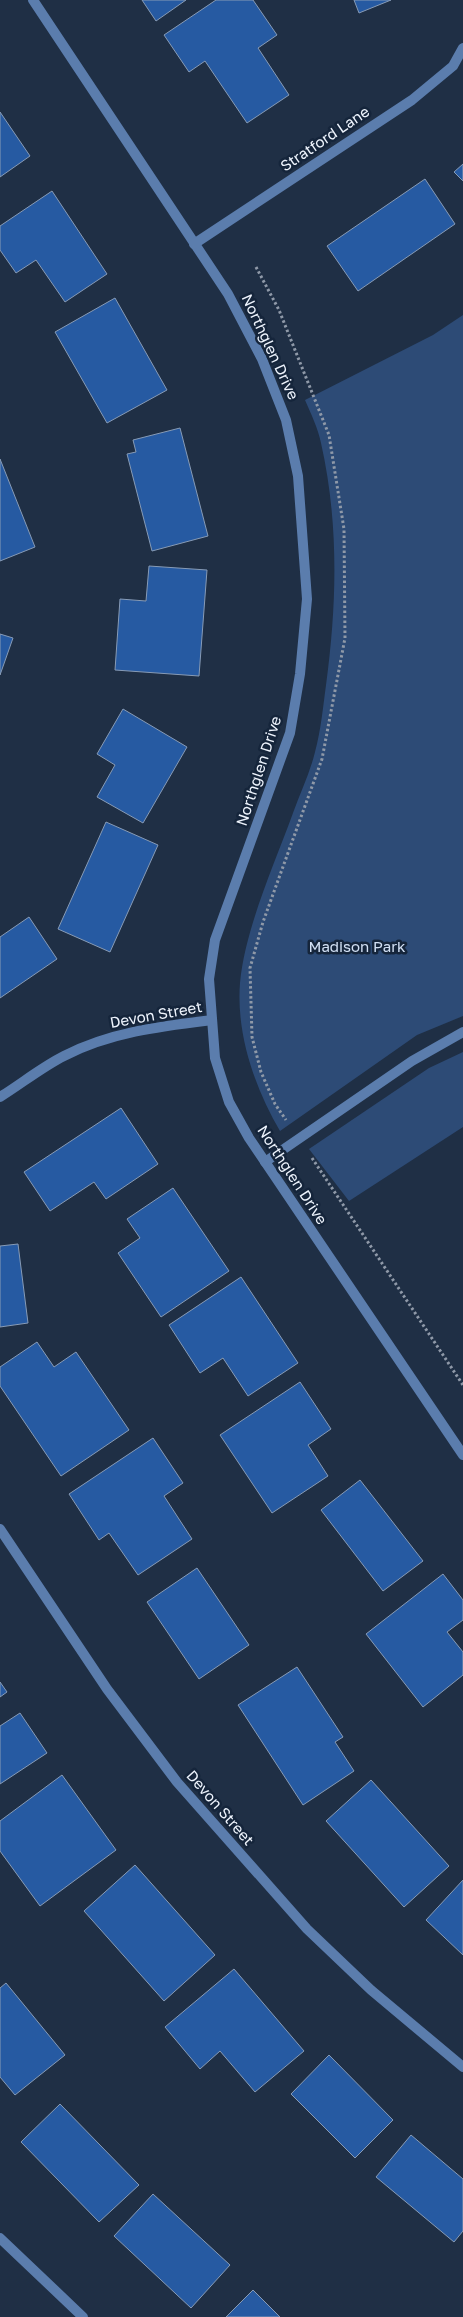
<svg xmlns="http://www.w3.org/2000/svg" width="463" height="2317" font-family="'Golos Text',sans-serif">
<style>
.green{fill:#2d4b76}
.building{fill:#265aa2;stroke:#879bb6}
.lines{fill:none;stroke-linecap:round;stroke-linejoin:round}
.path{stroke:#8f99a8;stroke-width:3;stroke-dasharray:2.5 2.5;stroke-linecap:butt}
.lane{stroke:#5b7dad;stroke-width:10}
.street{stroke:#5b7dad;stroke-width:10}
.labels{text-anchor:middle;stroke-width:5;stroke-linejoin:round;paint-order:stroke}
.street-label{font-size:15px;fill:#eef4fd;stroke:#15253b}
.park-label{font-size:15px;fill:#d2e0f4;stroke:#15253b}
</style>
<rect width="100%" height="100%" fill="#1f2f45"/>
<g class="green">
<path d="M463,315V1016L417,1035L280,1131C255,1088 236,1035 240,983C245,929 274,865 293,813C300,793 310,773 315,752C321,730 323,707 326,685C337,604 339,523 321,443C318,428 311,414 305,400L433,335Z"/>
<path d="M463,1052V1127L349,1201L309,1149L429,1068Z"/>
</g>
<g class="building">
<path d="M142,0H186L156,21Z"/>
<path d="M216,0H253L277,35L258,48L289,95L247,123L205,61L189,72L164,35Z"/>
<path d="M354,0H391L359,13Z"/>
<path d="M0,112L30,156L0,177Z"/>
<path d="M463,164V181L454,172Z"/>
<path d="M425,179L455,224L358,291L327,246Z"/>
<path d="M52,191L107,274L65,302L36,260L16,273L0,250V226Z"/>
<path d="M115,298L167,390L107,423L55,332Z"/>
<path d="M180,428L208,536L152,551L127,454L136,452L133,440Z"/>
<path d="M0,459L35,547L0,561Z"/>
<path d="M149,566L207,570L199,676L115,670L120,599L146,601Z"/>
<path d="M0,634L13,638L0,675Z"/>
<path d="M123,709L187,747L143,823L97,797L115,765L97,754Z"/>
<path d="M106,822L158,845L110,952L58,929Z"/>
<path d="M29,917L57,959L0,998V937Z"/>
<path d="M121,1108L158,1164L106,1199L94,1182L50,1211L24,1172Z"/>
<path d="M173,1188L229,1271L161,1317L118,1253L140,1238L127,1219Z"/>
<path d="M18,1244L28,1323L0,1327V1246Z"/>
<path d="M241,1277L298,1363L248,1396L223,1358L200,1373L169,1325Z"/>
<path d="M37,1342L54,1367L76,1352L129,1430L61,1476L0,1386V1367Z"/>
<path d="M300,1382L331,1429L308,1445L328,1476L272,1513L220,1435Z"/>
<path d="M153,1438L183,1483L164,1496L192,1539L138,1575L109,1533L99,1540L69,1494Z"/>
<path d="M360,1480L423,1561L383,1591L321,1510Z"/>
<path d="M197,1568L249,1645L199,1679L147,1602Z"/>
<path d="M443,1574L463,1600V1620L447,1632L463,1652V1675L423,1707L366,1634Z"/>
<path d="M297,1667L343,1737L335,1742L354,1771L303,1805L238,1705Z"/>
<path d="M0,1682L7,1692L0,1697Z"/>
<path d="M20,1713L47,1753L0,1784V1726Z"/>
<path d="M62,1775L116,1850L40,1906L0,1851V1821Z"/>
<path d="M371,1780L449,1866L404,1907L326,1821Z"/>
<path d="M135,1865L215,1955L164,2001L84,1911Z"/>
<path d="M463,1880V1955L426,1920Z"/>
<path d="M234,1969L304,2051L255,2092L220,2051L200,2069L165,2027Z"/>
<path d="M6,1983L65,2055L15,2095L0,2077V1988Z"/>
<path d="M329,2055L393,2120L355,2158L291,2094Z"/>
<path d="M60,2104L139,2185L99,2222L21,2142Z"/>
<path d="M411,2135L463,2179V2231L454,2242L376,2177Z"/>
<path d="M153,2194L230,2265L191,2308L114,2236Z"/>
<path d="M253,2290L280,2317H226Z"/>
</g>
<g class="lines">
<g class="path">
<path d="M256,267L279,310L329,435L344,529L345,638L322,759L263,922L250,968L252,1037L261,1072L275,1104L286,1120"/>
<path d="M312,1158L463,1385"/>
</g>
<path class="lane" d="M265,1162L412,1061L463,1032"/>
<g class="street">
<path d="M33,0L228,294L262,359L286,420L298,476L307,599L300,674L290,733L215,940L209,979L215,1058L229,1102L249,1138L463,1455"/>
<path d="M194,244L412,100L453,66L463,48"/>
<path d="M0,1097C21,1084 42,1067 64,1056C110,1032 163,1026 212,1020"/>
<path d="M0,1529L107,1689L177,1782L307,1929L371,1990L463,2067"/>
<path d="M0,2238L83,2317"/>
</g>
</g>
<g class="labels">
<g class="street-label">
<text transform="translate(325 139) rotate(-34)" y="5">Stratford Lane</text>
<text transform="translate(270 347) rotate(65)" y="5">Northglen Drive</text>
<text transform="translate(259 771) rotate(-72)" y="5">Northglen Drive</text>
<text transform="translate(156 1015) rotate(-10)" y="5">Devon Street</text>
<text transform="translate(292 1175) rotate(57)" y="5">Northglen Drive</text>
<text transform="translate(220 1808) rotate(49)" y="5">Devon Street</text>
</g>
<g class="park-label">
<text x="357" y="952">Madison Park</text>
</g>
</g>
</svg>
